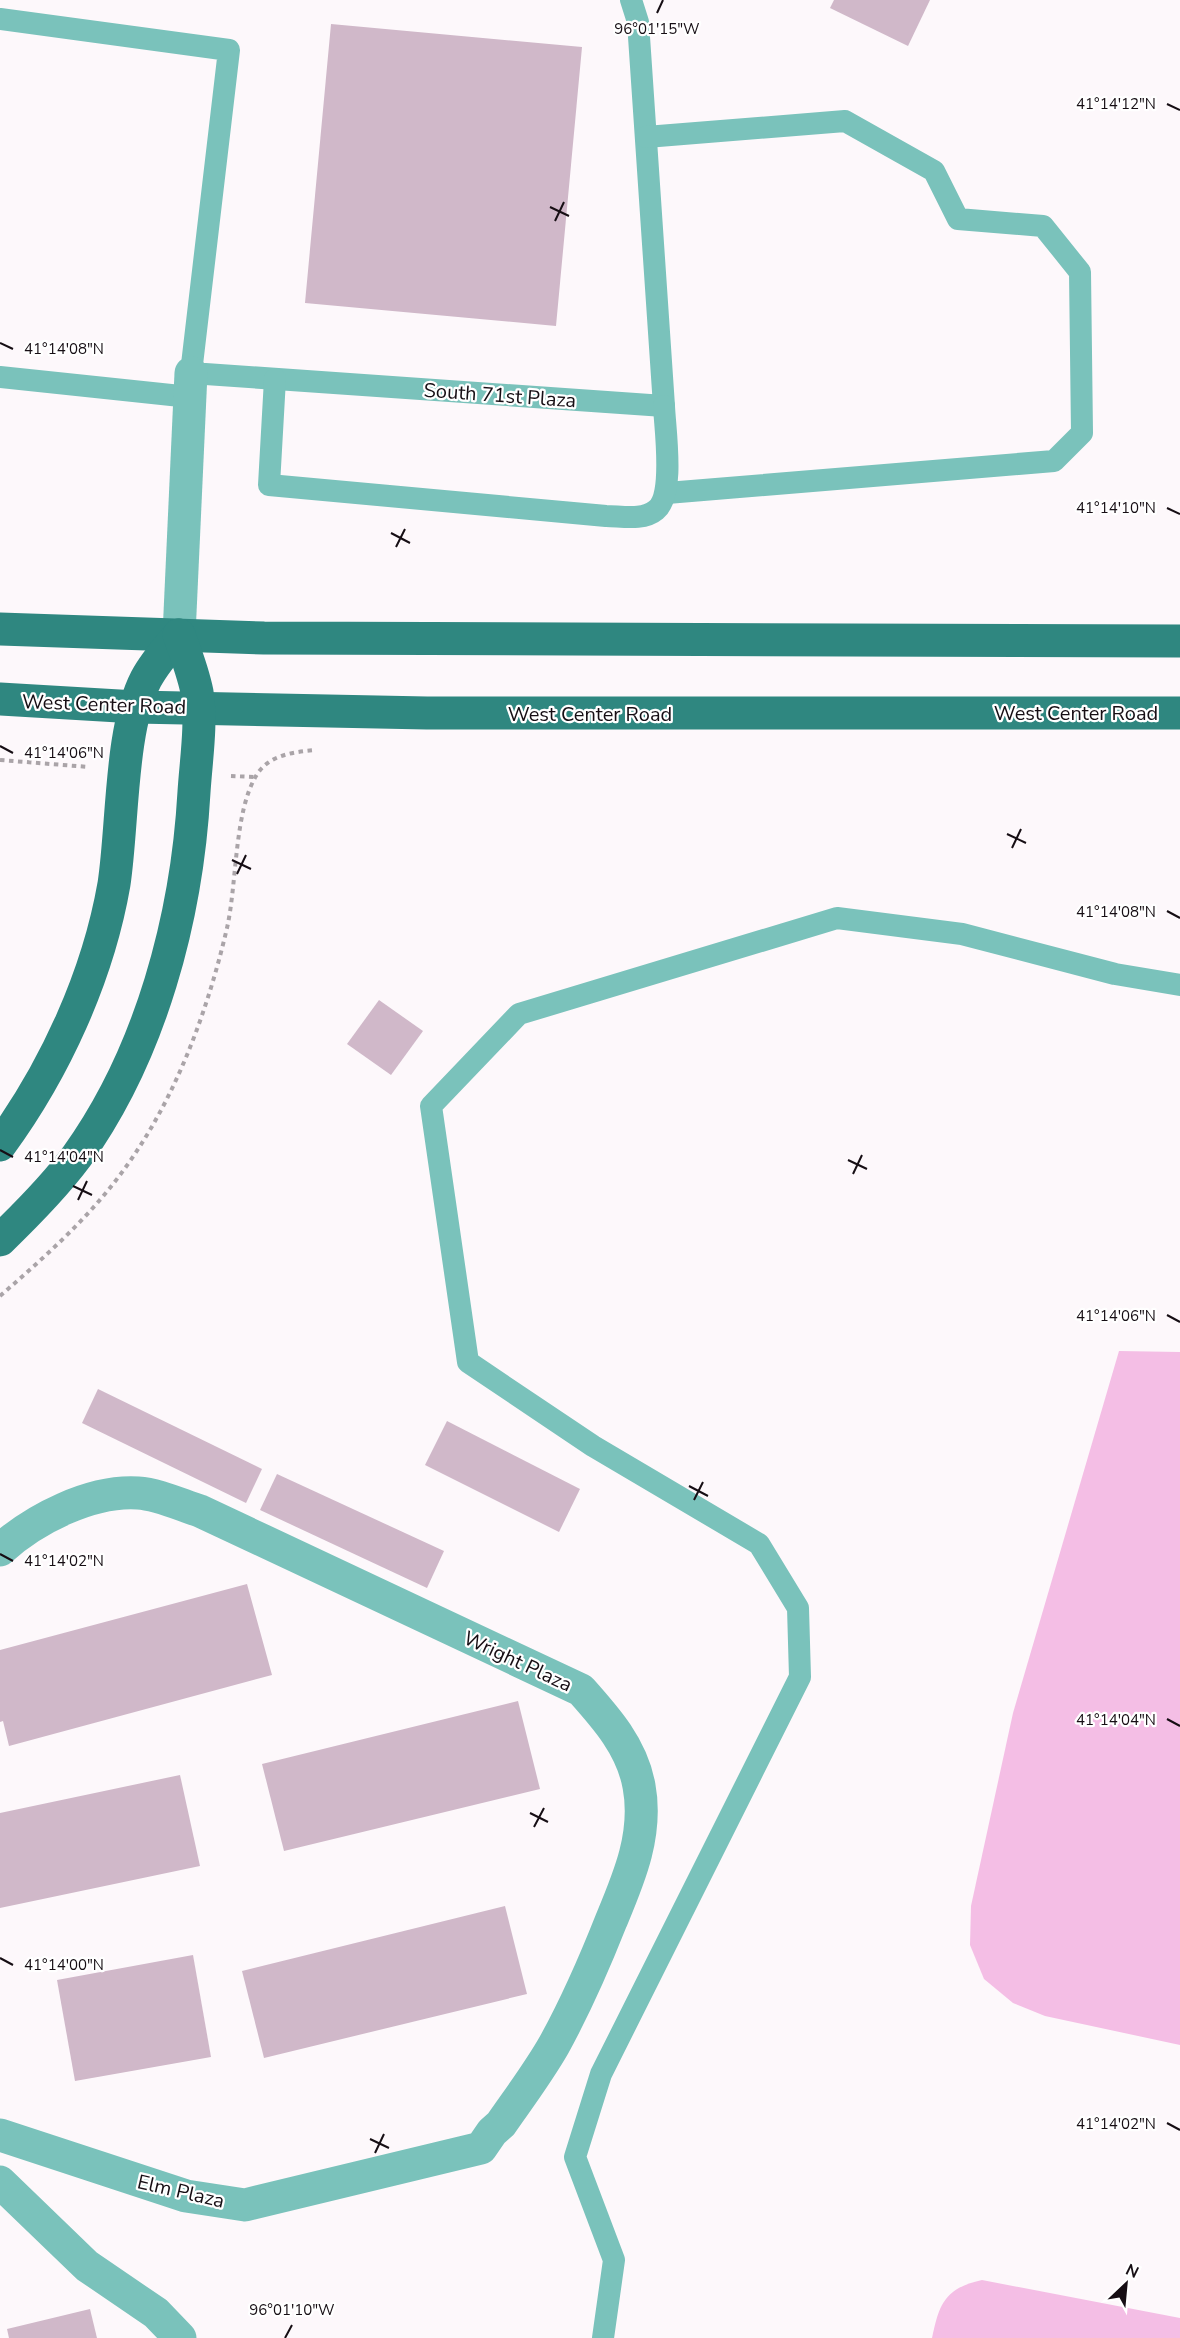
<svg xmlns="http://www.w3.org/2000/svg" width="1180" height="2338" font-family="'Nunito Sans',sans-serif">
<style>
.green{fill:#f4bee5}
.building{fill:#d0b8c9}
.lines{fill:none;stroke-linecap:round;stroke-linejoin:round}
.path{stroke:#aaa4a8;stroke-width:4;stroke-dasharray:4.5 4.5;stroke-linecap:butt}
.service{stroke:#7ac2bb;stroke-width:22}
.minor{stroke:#7ac2bb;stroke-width:33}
.primary{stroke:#2f8780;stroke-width:33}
.ticks{fill:none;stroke:#160e14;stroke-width:2}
.labels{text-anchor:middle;stroke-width:4.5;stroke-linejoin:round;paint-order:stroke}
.street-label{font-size:20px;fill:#160e14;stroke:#fff}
.ticks-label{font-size:15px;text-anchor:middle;fill:#160e14;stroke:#fff;stroke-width:4.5;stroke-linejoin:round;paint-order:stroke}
</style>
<rect width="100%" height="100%" fill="#fdf8fb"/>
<g class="green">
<path d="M1119,1351L1180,1352V2045L1045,2016L1013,2003L984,1979L970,1945L971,1906L1013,1713Z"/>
<path d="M982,2280L1180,2318V2338H932C939,2304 945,2288 982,2280Z"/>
</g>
<g class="building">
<path d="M834,0H930L908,46L830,8Z"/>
<path d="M331,24L582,47L556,326L305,303Z"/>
<path d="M379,1000L423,1031L391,1075L347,1044Z"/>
<path d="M98,1389L262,1469L246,1503L82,1423Z"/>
<path d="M447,1421L580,1489L559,1532L425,1465Z"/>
<path d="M277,1474L444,1551L427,1588L260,1510Z"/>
<path d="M247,1584L272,1675L9,1746L3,1721L0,1722V1650Z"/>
<path d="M518,1701L540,1789L284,1851L262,1764Z"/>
<path d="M180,1775L200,1866L0,1908V1813Z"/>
<path d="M505,1906L527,1994L264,2058L242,1971Z"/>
<path d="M193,1955L211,2057L75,2081L57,1980Z"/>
<path d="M90,2309L97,2338H9L7,2329Z"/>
</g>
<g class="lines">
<g class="path">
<path d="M0,760L89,767"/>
<path d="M231,776L255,777"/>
<path d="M0,1296C40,1261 80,1226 113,1184C171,1111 206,1018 227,928C237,884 234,813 256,776C268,755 293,752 315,750"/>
</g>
<g class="service">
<path d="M0,19L229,50L191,373L664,406L638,22L631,0"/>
<path d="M646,137L845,121L934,171L958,219L1043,226L1080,272L1082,433L1054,461L667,493"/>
<path d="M0,377L190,397"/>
<path d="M275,379L269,485L606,516C621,516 643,521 656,510C675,495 665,430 664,406"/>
<path d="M603,2338L614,2260L575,2157L601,2074L800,1677L798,1608L759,1544L593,1446L468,1362L431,1106L519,1014L837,918L962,934L1115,974L1180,985"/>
</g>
<g class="minor">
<path d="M179,635L191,373"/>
<path d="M0,1550C34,1519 91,1490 138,1493C158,1494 181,1505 200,1511L581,1690C606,1718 632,1747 639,1786C648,1834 629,1878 611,1921C594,1964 576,2005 554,2045C538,2073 519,2098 501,2124L492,2132L481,2148L245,2205L186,2196L0,2135"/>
<path d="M0,2182L87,2266L156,2313L180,2338"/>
</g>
<g class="primary">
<path d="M0,629L264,638L1180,641"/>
<path d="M0,699L136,707L427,713H1180"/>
<path d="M0,1145C55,1070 98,976 114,884C123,825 120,729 146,679C155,662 167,649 179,635"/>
<path d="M0,1240C27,1214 54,1187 77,1156C151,1053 187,917 194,792C196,760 202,724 197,692C193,672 186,654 179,635"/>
</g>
</g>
<path class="ticks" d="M657,13L663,0M1167,104L1180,110M550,207L569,216M555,221L564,202M0,343L13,349M1167,508L1180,514M391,533L410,543M396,547L405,529M0,746L13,753M1007,834L1026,843M1012,848L1021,829M232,860L251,869M237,874L246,855M1167,911L1180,918M0,1150L13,1157M848,1160L867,1169M853,1174L862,1155M73,1186L92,1195M78,1200L87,1181M1167,1315L1180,1322M689,1486L708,1496M694,1500L703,1482M0,1554L13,1561M1167,1719L1180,1726M530,1813L548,1822M534,1827L544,1808M0,1958L13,1965M1167,2123L1180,2130M370,2139L389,2148M375,2153L384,2134M285,2338L292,2325"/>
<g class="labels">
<g class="street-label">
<text transform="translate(500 395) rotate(4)" y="7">South 71st Plaza</text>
<text transform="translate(104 704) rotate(2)" y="7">West Center Road</text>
<text x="1076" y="720">West Center Road</text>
<text x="590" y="721">West Center Road</text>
<text transform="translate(518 1661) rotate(25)" y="7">Wright Plaza</text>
<text transform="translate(181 2191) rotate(13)" y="7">Elm Plaza</text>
</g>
</g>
<g class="ticks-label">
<text x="657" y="34">96°01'15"W</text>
<text x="1116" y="109">41°14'12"N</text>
<text x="64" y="354">41°14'08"N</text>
<text x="1116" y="513">41°14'10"N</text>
<text x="64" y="758">41°14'06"N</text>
<text x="1116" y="917">41°14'08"N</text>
<text x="64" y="1162">41°14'04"N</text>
<text x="1116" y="1321">41°14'06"N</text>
<text x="64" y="1566">41°14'02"N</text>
<text x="1116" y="1725">41°14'04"N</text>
<text x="64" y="1970">41°14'00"N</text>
<text x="1116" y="2129">41°14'02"N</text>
<text x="292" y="2315">96°01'10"W</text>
</g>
<g transform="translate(1126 2284) rotate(26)" stroke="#ffffff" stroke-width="4.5" paint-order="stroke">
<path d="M0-4.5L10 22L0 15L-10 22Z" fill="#160e14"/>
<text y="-9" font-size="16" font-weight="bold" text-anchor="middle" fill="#160e14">N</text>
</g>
</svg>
